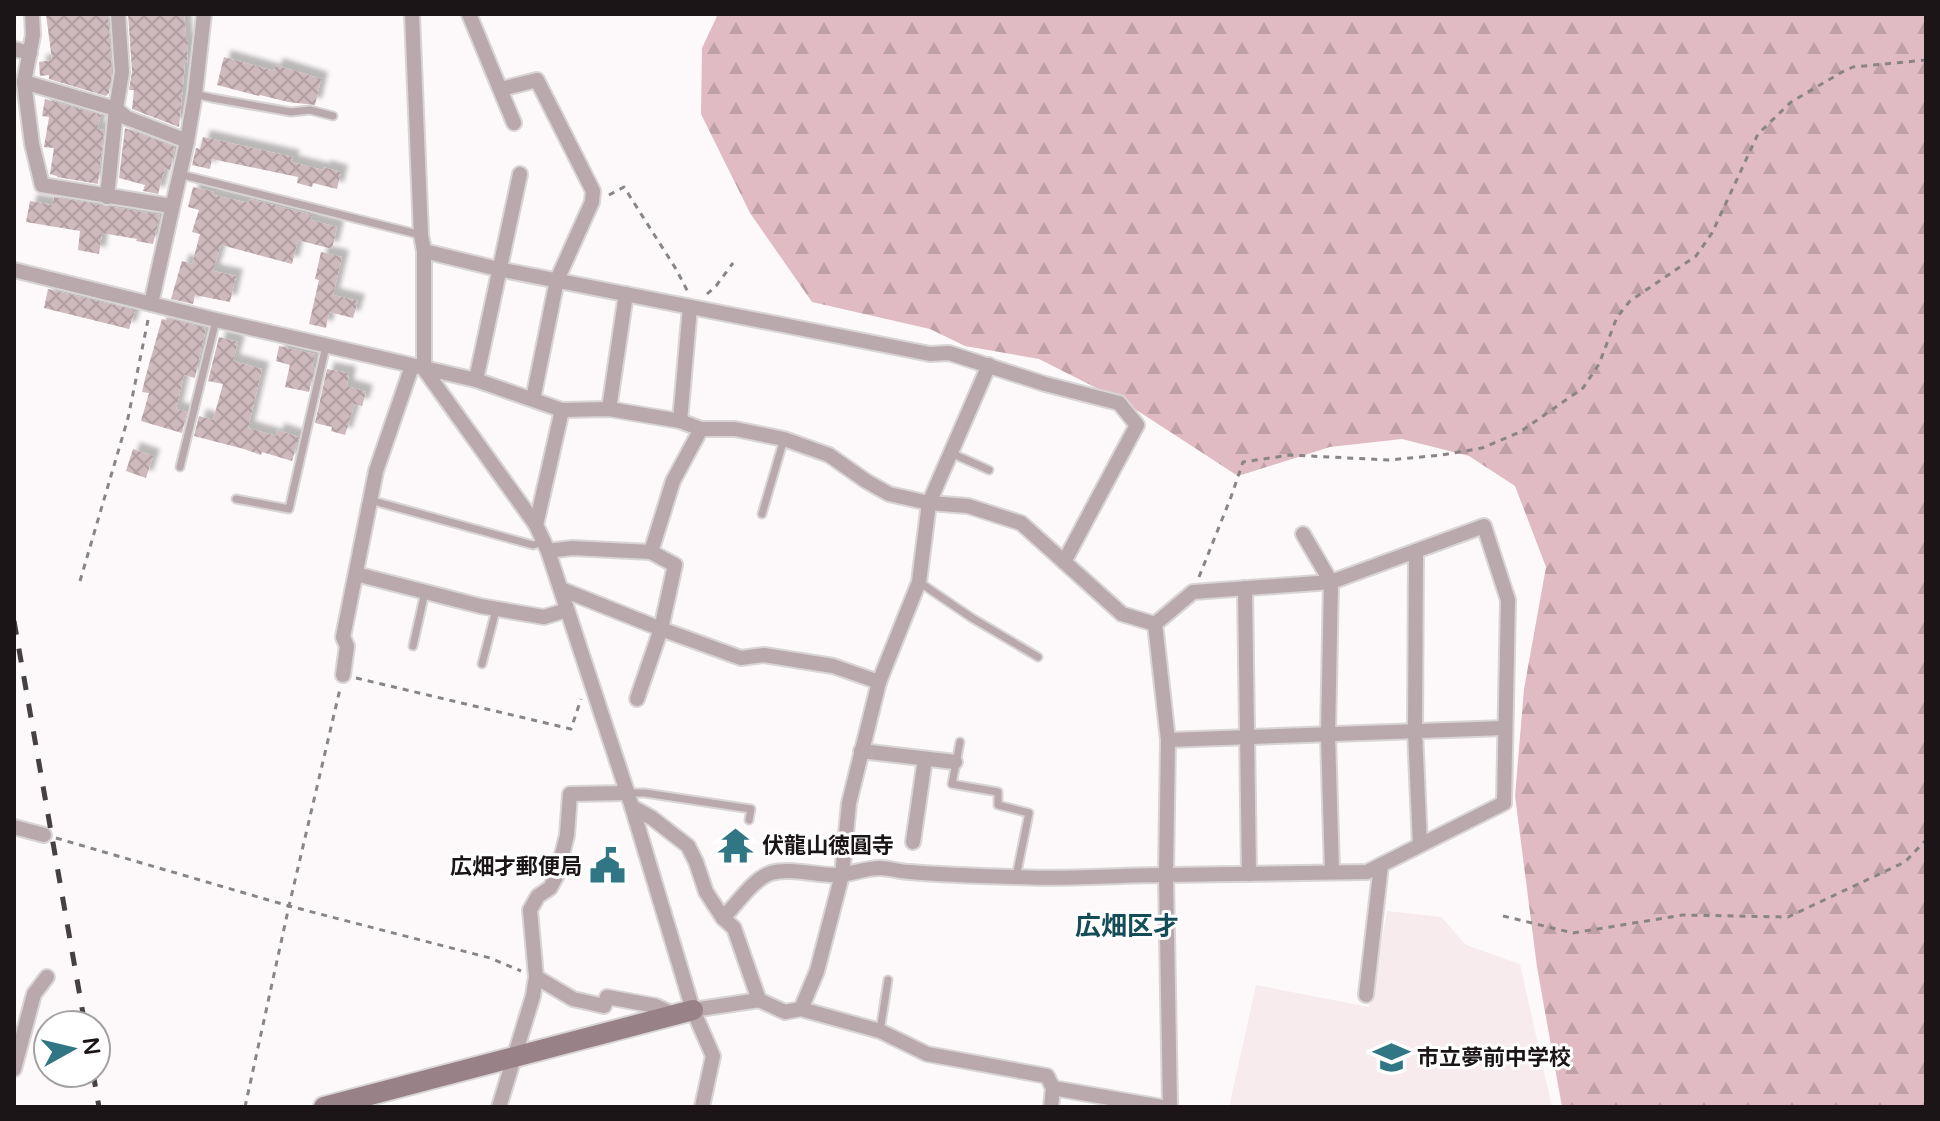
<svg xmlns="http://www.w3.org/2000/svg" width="1940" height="1121" font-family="'Varela Round','Noto Sans JP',sans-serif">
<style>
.built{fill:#f7ebed}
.forest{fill:url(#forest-firs)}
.building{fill:url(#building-cross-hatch);filter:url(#shadow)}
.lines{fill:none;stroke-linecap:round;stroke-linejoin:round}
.lane-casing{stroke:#d9d5d6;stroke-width:11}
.street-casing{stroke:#d9d5d6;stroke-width:18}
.secondary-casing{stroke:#d9d5d6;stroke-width:24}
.path{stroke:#8a8486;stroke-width:3;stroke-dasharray:6 6;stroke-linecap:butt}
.lane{stroke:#b9a9ac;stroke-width:7}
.street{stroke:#b9a9ac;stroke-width:14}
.secondary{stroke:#998287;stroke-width:20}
.rail{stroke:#474042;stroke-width:5;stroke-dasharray:14 14;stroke-linecap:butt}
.labels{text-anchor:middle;stroke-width:6;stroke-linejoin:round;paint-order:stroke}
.poi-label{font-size:22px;font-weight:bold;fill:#1c1517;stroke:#fff;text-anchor:start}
.quarter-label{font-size:26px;font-weight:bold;fill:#144d58;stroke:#fff}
</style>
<defs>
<pattern id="forest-firs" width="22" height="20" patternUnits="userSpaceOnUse" patternTransform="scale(2)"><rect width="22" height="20" fill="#e0bbc3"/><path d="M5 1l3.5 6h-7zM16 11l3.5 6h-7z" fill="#c0a0a7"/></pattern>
<pattern id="building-cross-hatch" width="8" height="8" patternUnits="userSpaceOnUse" patternTransform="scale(2)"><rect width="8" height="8" fill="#ceb9bd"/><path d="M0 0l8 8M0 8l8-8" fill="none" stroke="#b09ea2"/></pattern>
<filter id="shadow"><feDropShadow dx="7" dy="-7" stdDeviation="2" flood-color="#0004"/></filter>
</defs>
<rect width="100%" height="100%" fill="#fdf9fa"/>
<path class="built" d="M1387,911L1441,917L1466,945L1520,964L1552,1107H1229L1256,985L1369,1007Z"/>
<path class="forest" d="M718,14H1926V1107H1562L1537,967L1515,796L1524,689L1546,567L1515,486L1469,456L1402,439L1330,447L1238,476L1124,402L1039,359L965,346L930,329L812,302L750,213L701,114L702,48Z"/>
<g class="building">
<path d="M46,14H108L112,72L109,93L106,96L49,79V75L40,76L39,62L52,60Z"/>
<path d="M128,14H184L186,40H188L187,63H185L179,127L132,109L134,90H129L132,71Z"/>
<path d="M224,57L274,71L276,65L321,79L315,105L288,102L260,95L259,96L217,85Z"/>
<path d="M45,99L101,115L97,129L104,130L98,184L57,177V176L50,174L54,148L44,147L49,117L42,116Z"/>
<path d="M125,128L175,147L170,170L165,168L158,194L143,191L145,185L119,178Z"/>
<path d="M203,137L293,157L291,162L323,170V167L341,172L337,189L313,183L312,187L297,183L298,177L212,159L210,169L192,165L196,148L200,149Z"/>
<path d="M193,187L214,192L213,195L249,203L250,199L312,215L310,220L337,227L332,249L298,240L292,264L221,245L213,271L236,276L230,302L195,295L193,304L171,299L182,261L192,264L200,234L192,232L199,210L188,207Z"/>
<path d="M54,197L160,215L153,244L136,241L137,239L102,233L99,254L78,250L80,231L26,222L30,201L53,205Z"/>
<path d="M321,252L342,257L333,295L358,301L353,318L329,312L326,328L309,324L319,280L315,279Z"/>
<path d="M48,289L135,310L129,329L44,308Z"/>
<path d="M167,318L206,328L195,378L184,375L176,409L187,412L182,433L141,421L149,393L142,392L146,375L162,319L166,320Z"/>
<path d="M219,337L238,342L233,361L262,369L248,428L276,436L277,430L299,437L292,461L262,452L261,455L244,449L194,436L199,416L213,420L223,384L208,381Z"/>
<path d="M279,346L315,354L312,367H315L309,392L285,387L290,365L276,361Z"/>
<path d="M327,369L349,373L347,386L366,392L362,406L355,404L345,435L331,431L332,427L315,423Z"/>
<path d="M133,449L153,456L146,478L126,471Z"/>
</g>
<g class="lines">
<defs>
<g id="lane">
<path d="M195,94L212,98L291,112L310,110L333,116"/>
<path d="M179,174L421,235"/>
<path d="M951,453L989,470"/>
<path d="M180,467L216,320"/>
<path d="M236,499L289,509L326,346"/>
<path d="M370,500L533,545L543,542"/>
<path d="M762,514L784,439"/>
<path d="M919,582L972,618L1038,657"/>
<path d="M413,646L425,592"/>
<path d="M482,664L496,610"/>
<path d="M960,742L952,784L998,792V805L1029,813L1016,877"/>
<path d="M627,793H645L751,809L749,820"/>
<path d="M880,1031L888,980"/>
</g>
<g id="street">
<path d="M32,14L33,35L24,82L32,144L42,185L171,206"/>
<path d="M412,14L421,235L424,251V369L536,525L548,551L632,807L693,1010L713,1056L702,1107"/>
<path d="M469,14L514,123"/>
<path d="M14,49L30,53"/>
<path d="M24,82L116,109L127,118L187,141"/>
<path d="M501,89L537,80L593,191L592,202L557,280L533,399"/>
<path d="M107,197L116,109L122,72L118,14"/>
<path d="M424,251L498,269L930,354L949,353L1045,384L1119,403L1137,425L1064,562"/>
<path d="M14,270L216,320L476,380L562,410L609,409L680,421L701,429H735L784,439L829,455L866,481L889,494L929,503L968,506L1021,523L1122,614L1155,624"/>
<path d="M151,304L187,141L195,94L204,14"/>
<path d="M476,380L520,174"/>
<path d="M609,409L626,294"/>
<path d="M680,421L690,307"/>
<path d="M536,525L562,410"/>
<path d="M1484,526L1508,600L1504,803L1367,872L1166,875L1168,740L1155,624L1193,592L1331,582Z"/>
<path d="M1303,534L1331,582L1328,735L1332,872"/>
<path d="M548,551L572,548L651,552L675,565L661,629L637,699"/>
<path d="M1416,551L1415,731L1420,845"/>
<path d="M651,552L673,481L701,429"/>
<path d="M356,574L480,606L544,617L567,610"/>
<path d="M1245,588L1249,874"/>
<path d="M561,589L661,629L741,658L764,655L833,666L879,682"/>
<path d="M343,675L347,646L343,637L376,471L412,366"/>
<path d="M1168,740L1505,728"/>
<path d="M861,751L955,762"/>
<path d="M632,807L652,818L688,846L696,862L706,892L723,918L734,928L759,1000"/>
<path d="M14,827L44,835"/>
<path d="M913,842L925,759"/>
<path d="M723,918C736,905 754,878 771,873C790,867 818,876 838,875C852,874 866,868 880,868C890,868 900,872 910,872C945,875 979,876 1014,877C1065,880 1115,875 1166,875L1170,1107"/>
<path d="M536,977L573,999L604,1006L607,997L656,1006L673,1014"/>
<path d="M1366,995L1381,865"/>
<path d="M801,1009L817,971L842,875L849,803L879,682L919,582L929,503L989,365"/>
<path d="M693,1010L759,1000L785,1012L801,1009L880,1031L927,1054L1047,1076L1053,1088L1051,1107"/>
<path d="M14,1069L34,994L47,977"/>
<path d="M1053,1088L1162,1107"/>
<path d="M499,1107L533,996L536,977L530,910L538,896L550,888L557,875L567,835L570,794L627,793"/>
</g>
<path id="secondary" d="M324,1107L693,1010"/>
</defs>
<use href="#lane" class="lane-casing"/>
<use href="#street" class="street-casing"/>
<use href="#secondary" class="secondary-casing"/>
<g class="path">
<path d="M609,195L624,187L676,269L688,292"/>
<path d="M707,294L716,286L733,263"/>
<path d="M1199,577L1231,497L1243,462L1290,455L1389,460L1442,455L1482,448L1520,432L1583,388L1599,364L1617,317L1630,301L1696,256L1712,233L1758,134L1791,102L1842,72L1853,67L1926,60"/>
<path d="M80,581L128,418L148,320"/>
<path d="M356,678L571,729L581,699"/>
<path d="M56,838L289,906L490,958L521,971"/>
<path d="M1503,916L1573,933L1683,915L1788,917L1905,862L1926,840"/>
<path d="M245,1107L289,906L340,689"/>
</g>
<use href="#lane" class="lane"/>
<use href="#street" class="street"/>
<use href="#secondary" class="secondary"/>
<g class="rail">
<path d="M14,621L85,1025"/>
<path d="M93,1073L99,1107"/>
</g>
</g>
<defs>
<symbol id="temple-bare" viewBox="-9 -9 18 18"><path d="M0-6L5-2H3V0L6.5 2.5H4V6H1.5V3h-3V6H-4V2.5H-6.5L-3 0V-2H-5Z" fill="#317684" stroke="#fff" stroke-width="2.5" paint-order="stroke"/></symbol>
<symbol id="civic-bare" viewBox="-9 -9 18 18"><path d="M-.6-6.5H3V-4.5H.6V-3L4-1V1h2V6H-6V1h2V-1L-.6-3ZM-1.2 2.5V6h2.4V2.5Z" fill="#317684" stroke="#fff" stroke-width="2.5" paint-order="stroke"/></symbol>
<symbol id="school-bare" viewBox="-9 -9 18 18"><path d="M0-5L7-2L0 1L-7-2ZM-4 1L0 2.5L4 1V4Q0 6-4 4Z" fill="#317684" stroke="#fff" stroke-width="2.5" paint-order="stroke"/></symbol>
</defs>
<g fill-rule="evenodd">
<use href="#temple-bare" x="710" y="820" width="51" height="51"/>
<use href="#civic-bare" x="582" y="840" width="51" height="51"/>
<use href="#school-bare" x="1366" y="1032" width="51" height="51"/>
</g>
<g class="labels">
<g class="poi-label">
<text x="762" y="853">伏龍山徳圓寺</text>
<text x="582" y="874" text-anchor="end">広畑才郵便局</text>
<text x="1417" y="1065">市立夢前中学校</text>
</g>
<g class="quarter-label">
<text x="1127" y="935">広畑区才</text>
</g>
</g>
<rect width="1940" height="1121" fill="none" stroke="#1c1517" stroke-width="32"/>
<g transform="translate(72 1049) rotate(82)"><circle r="38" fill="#ffffff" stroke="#a4a1a2" stroke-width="2"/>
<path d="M0-6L14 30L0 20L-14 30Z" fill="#317684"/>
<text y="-12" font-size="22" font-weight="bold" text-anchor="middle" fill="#1c1517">N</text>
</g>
</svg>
